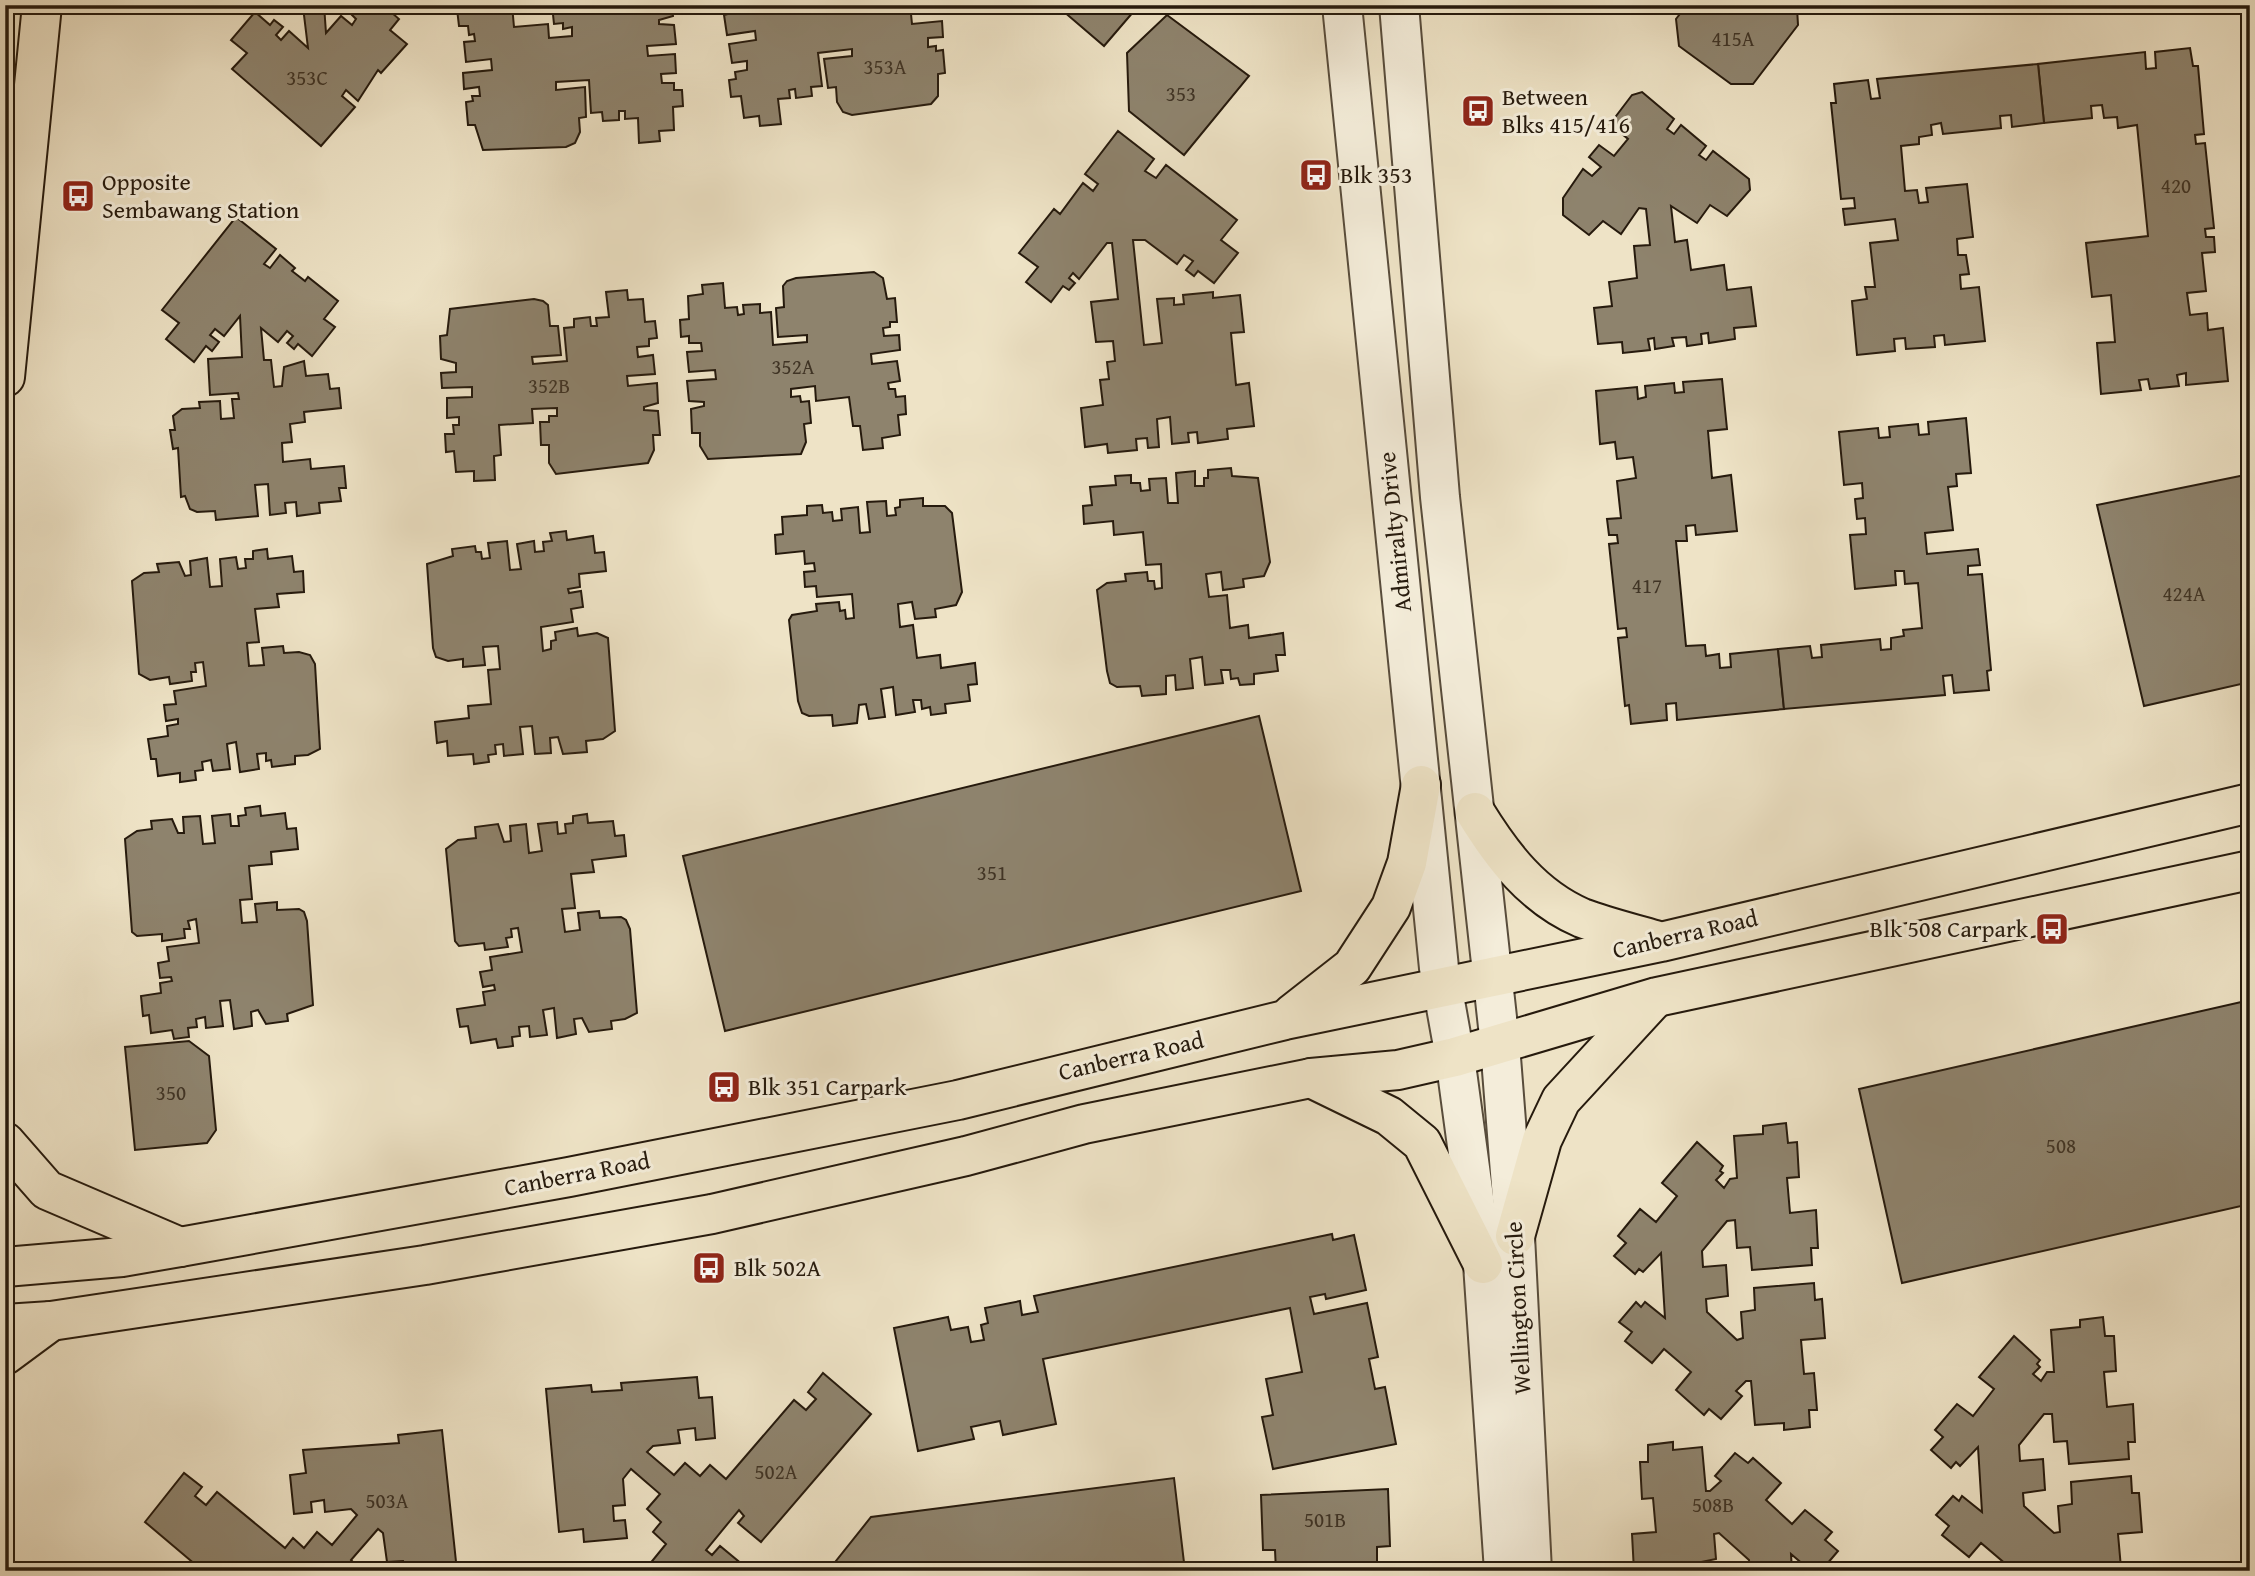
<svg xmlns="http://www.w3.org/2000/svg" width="2255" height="1576" font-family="'Gentium Book Plus',serif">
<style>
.building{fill:#8e836d;stroke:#261a0d;stroke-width:2}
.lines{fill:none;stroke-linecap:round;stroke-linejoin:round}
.minor-casing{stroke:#584c3b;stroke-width:42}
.major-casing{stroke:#261a0d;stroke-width:42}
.minor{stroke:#f4edda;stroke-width:38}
.major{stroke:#eee3c6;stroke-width:38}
.labels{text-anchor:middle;stroke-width:6;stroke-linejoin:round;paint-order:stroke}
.number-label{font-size:21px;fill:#403425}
.poi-label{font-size:24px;fill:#261a0d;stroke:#f4edda;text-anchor:start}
.street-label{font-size:24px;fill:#261a0d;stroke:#f4edda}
</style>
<rect width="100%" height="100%" fill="#eee3c6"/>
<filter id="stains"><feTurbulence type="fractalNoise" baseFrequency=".00286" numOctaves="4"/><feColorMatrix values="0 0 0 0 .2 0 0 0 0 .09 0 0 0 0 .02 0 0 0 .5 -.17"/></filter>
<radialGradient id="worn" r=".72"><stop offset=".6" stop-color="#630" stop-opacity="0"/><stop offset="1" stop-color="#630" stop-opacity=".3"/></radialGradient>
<g class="building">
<path d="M268,5H324L326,33L341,16L352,25L356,19L349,12L356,6L360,9L363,5H383L399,19L390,30L407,44L381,73L378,70L358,101L346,90L342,96L355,107L321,146L232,69L247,53L231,40L255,12L270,25L274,20L283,27L276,35L281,40L289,31L308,48L303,7L269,12Z"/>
<path d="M465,5H512L514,27L548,24L549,38L572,36V27L563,29V23L554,24L552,5H672L673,16L659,20V24L674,25L676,44L647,46L648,56L675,54L676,73L661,74L662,83H674V90H682L683,106L673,107L674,130L659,131L660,141L639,143L638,118L625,119V111H619V120L603,121L602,112L591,113L589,80L556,82V90L585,87L586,117L579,118L580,132L575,143L566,147L483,150L475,125H468L466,102L473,101L472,96H480L479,87L464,89L463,73L492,70L491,59L466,62L464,42L475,41L474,34L469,35L468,26H459L457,9L466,8Z"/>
<path d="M724,5H935L936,11L911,14L912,24L942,21L943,37L928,38V47L936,46V51L943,50L945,73L938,74V96L931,104L852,115L843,112L837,102L836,87L828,88L824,59L852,56V49L818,53L822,86L811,87L812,96L796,98L795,89L789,90L790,98L778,99L781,124L760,126L759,116L744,118L741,96L731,97L729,80L736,79L735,72L747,70V61L732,63L729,44L756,40L755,31L727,35L724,15L739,11V7Z"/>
<path d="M1069,5H1127L1134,11L1104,46L1063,11Z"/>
<path d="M1687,5H1794L1797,8L1798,25L1753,84H1731L1679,46L1676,19Z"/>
<path d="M1167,15L1249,76L1184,155L1129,111L1127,53Z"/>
<path d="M2190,48L2193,66H2198L2204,134L2195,135L2196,144L2205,143L2214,228L2205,229L2206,237H2214L2215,252L2202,253L2206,291L2187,293L2190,315L2207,313L2208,330L2223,328L2228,381L2186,385V373L2177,375L2179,386L2150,389L2148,379L2139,380L2141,390L2101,394L2097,343L2115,342L2111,295L2092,297L2086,243L2148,236L2137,125L2118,128L2117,117L2104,118L2102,105L2091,106L2092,118L2044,123L2038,64L2145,52L2146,69L2156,68L2155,52Z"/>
<path d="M2038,64L2044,123L2012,127L2011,115L2000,116L2001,128L1943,134L1941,123L1931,125L1932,135L1919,137V144L1901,146L1905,191L1917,190L1919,203L1928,202L1926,188L1967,184L1973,237L1957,239L1958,255H1966L1969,274L1960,275L1961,289L1979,287L1985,341L1945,345L1944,335L1934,336L1935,347L1906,349L1905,338L1894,339L1895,351L1857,355L1852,301L1867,299L1865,287H1875L1870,243L1898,240L1895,219L1845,225L1843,209L1855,208L1854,198L1841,199L1831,103H1836L1834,84L1868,80L1871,99L1880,98L1877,79Z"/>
<path d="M1642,92L1674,119L1667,129L1674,134L1681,125L1706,146L1699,155L1706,160L1713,151L1749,179L1750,190L1727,216L1710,205L1697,223L1671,206L1675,242L1687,240L1691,270L1724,265L1727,290L1751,287L1756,326L1734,328L1735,339L1709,343L1708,333L1701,334L1702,344L1687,346L1686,337L1672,338L1674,346L1655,349L1654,338L1648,339L1650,350L1623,353L1622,342L1598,344L1594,308L1612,306L1609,282L1637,278L1634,246L1650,245L1646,209L1639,208L1621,234L1603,221L1589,235L1563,215V198L1583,169L1592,176L1601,167L1589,157L1599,145L1614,156L1628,139L1610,124L1632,95Z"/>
<path d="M1118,131L1154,159L1145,171L1156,178L1166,165L1237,220L1221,240L1238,253L1214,283L1198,271L1194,276L1186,270L1193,261L1184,255L1177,264L1145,240H1133L1144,345L1162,343L1157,299L1174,298V305L1184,304L1183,295L1213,292V298L1240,295L1244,332L1231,333L1236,385L1249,383L1254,426L1227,429L1228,439L1198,443L1197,432L1188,433L1189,442L1172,444L1170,417L1157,419L1159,447L1148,448L1147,438L1136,439L1137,450L1108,453L1107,444L1085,447L1081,408L1103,405L1100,380L1109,379L1107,362L1115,361L1113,341L1096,342L1091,302L1118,299L1112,243H1107L1079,279L1073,273L1069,278L1075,283L1069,290L1063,286L1051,302L1026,282L1038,267L1019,253L1054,209L1060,214L1083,183L1093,191L1098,184L1085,174Z"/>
<path d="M236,217L276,249L264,264L270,268L280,255L295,268L292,271L305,281L308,277L338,301L324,319L335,327L312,356L298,344L294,349L287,343L293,336L287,331L278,342L261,328L264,360H271L274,387L282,386L284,367L304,361L306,376L328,374L330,389L339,388L341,408L304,412L305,422L290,424L292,442L282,443L283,462L310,459L311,469L344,466L346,488H339L341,501L319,503L320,513L297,516L296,502L285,503L286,513L270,515L268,484L255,485L258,516L216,520L215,511L197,512L190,509L185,496L181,497L178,448L173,449L170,430H175L173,416L182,409L200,408L199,402L220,401L221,419L234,418L232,399H239L238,393L210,395L208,359L242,357L240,316L224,336L215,329L210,335L219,342L212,351L206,346L194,362L166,339L179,323L162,310Z"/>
<path d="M874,272L883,278L887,299L895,298L897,322H890V327L883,328L884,336L899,335L900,350L871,354L872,364L897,361L900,381L888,383L889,389H895L896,397L905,396L906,414L898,415L900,435L882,438L883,448L863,450L860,426H853L849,397L816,401L815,386L791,389V397L800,396L801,402L809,401L811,423L804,424L806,442L801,454L708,459L700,446V433H692L691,409L704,406V402L689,401L687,381L716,379L715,370L689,372L687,352L702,351L701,343H689V336L681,337L680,320L689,319L688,296L703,294L702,285L723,283L725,308L737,307L738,315L744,314L743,305L760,304V313L771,312L773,345L807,342V335L778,337L776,308L784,307L783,286L787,281L796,278Z"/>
<path d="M627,290L628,300L643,299L645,322L655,321L657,338L649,339V346L637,347L638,357L653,355L655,374L627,376L628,386L657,383L658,403L644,407V410L658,411L660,435H653L654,450L648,463L556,474L549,463V445H541L540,422H549V416H557V408L532,409L533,423L499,425L501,455L494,456L495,480L474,481V471L456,472L454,451L446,452L445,434H454L453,425H459V417L447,418V398L472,397V387L442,388L441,373L456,372V363L441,359L440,336L447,335L450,309L534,299L543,301L548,305L550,326H558L561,355L532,357L533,364L567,361L564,328L574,327V319L590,317L591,326H597L596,318L609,317L606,292Z"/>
<path d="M1722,379L1727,429L1708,431L1712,478L1731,475L1737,531L1696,535L1695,525L1686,526L1687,541H1676L1686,646L1705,645L1706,656L1719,654L1720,668L1731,667L1730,654L1778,649L1784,709L1677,720L1676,703L1666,704L1667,720L1631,724L1629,705L1625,706L1618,638L1627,637L1626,628L1618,629L1609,544L1618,543L1617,535H1609L1607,519L1621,518L1617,481L1636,478L1633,457L1617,459L1615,442L1600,444L1596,391L1637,387L1638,399L1646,397L1645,386L1674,383L1675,393L1684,392L1683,382Z"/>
<path d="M1966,418L1971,473L1956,474L1957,486L1948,487L1953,530L1925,533L1927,554L1978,549L1980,565L1968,566V575L1982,574L1991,670L1987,671L1989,690L1954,693L1952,675L1943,676L1945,695L1784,709L1778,649L1810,646L1812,658L1822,657L1821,645L1880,639L1881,650L1891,649V638L1904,636L1903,630L1922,628L1918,583L1905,584L1904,571H1895L1896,585L1855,589L1850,535L1866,534L1865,518L1857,519L1855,499L1863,498L1862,483L1844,485L1839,432L1878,428L1879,438L1890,437L1889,427L1918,424L1919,435L1929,434L1928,422Z"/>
<path d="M1231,468L1232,476L1258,478L1270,562L1264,576L1243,579L1244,587L1223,590L1221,572L1206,574L1209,597L1227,595L1230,628L1248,625L1249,638L1283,633L1285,655H1276L1278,671L1254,674V684L1240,685L1238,678L1231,679L1230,670H1221L1223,683L1205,685L1202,657L1190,659L1193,688L1176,690L1175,675L1166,676V694L1142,696L1140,686L1117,687L1110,683L1107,671L1097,590L1107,583L1126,581L1125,574L1147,572L1148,581H1154L1155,589L1162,588L1161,564L1146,565L1143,532L1114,535L1113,521L1084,524L1083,506L1092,505L1090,487L1116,485L1115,476L1131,475V483H1140L1141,491L1150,490L1149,479L1166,478L1168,503H1178L1176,473L1195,471V486H1204V478H1208V470Z"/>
<path d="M2250,474V682L2144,706L2097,505Z"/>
<path d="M923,498V506H945L952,513L962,592L956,605L935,609L936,617L915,619L912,602L898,604L900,627L913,625L917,658L940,655L941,668L975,663L977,684L968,685L970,701L945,704L946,713L931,715L930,707L922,709L921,700H913L915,712L896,715L893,687L881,689L885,717L869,719L866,704L859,705L857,723L833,726L832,715L809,716L802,713L798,701L789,620L792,615L817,611L816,604L839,602L840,611L845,610L846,619L854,618L852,594L817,597L816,586L805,587L804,572L815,571L814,563L805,564L804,551L776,554L775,535L783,534L782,517L807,515V506L822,505L823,513L832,512L833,521L842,520L841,509L858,507L860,533L870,532L867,502L886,501L887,516L896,515L895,508L900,507V500Z"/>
<path d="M566,531L567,540L593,536L595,553L604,552L606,571L579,574L580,587L568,589L569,593L581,591L583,607L571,609L573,622L541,627L543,651L551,649V641L556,640L555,632L577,628L578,636L597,633L608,638L615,731L603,739L586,741L587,752L563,754L558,737L550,738L551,753L535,754L532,726L520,727L523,754L504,756L503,744L495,745L496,754L488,755L489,762L474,764L473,754L448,756L447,741L437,743L435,722L469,718L468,706L491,704L488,670L500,669L498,646L483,647L485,665L463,667V659L448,661L436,657L433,648L427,564L453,556L452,549L475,546L476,552H481L482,559L490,558L488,543L507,541L510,570L521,569L517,544L534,541L535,552L544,551L543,542L552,541L550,533Z"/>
<path d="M267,549L268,559L292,556L294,572L303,571L304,592L277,594L279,607L255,609L259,642L247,643L249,666L264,665L262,648L283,646L284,653L299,652L310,655L315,664L320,749L308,755L295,756V764L272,767L271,760L266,761V753L257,754L259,769L240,772L236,742L227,744L230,769L213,771L211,760L202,762L203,770L195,771L196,780L180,782V773L158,776L156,759H151L148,739L168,736L167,726L178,724V719L166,721L164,705L176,704L174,691L206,686L203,662L195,663L196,672H191L192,681L170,684L169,677L150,680L139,674L132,581L144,573L159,572L157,564L179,562L185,576L191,575L190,561L207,558L210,587L222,586L220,559L236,557L238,569L246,568L245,559H253V551Z"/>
<path d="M1259,716L1301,891L725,1031L683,856Z"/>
<path d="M260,806L261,816L285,813L287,829L296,828L298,849L271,852L272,864L249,866L252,899L240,900L242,923L257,922L255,904L277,902V910L299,909L304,912L307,921L313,1005L287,1014L288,1021L266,1024L258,1010L251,1012L252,1026L234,1029L230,1000L220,1001L223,1026L206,1028L205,1017L196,1019L197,1027L188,1028L189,1037L174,1039L172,1030L151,1033L149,1015L143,1016L141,996L161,993L160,983L172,981L171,977L160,978L158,963L169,961L167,947L199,943L196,919L188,921L190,929H184L185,938L162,941V934L137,936L132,932L125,839L137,831L152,829L151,821L172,819L178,833H184L183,817L200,816L203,844L215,843L212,816L230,814L231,826H239L238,816L246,815L245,808Z"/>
<path d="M587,814L588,823L613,821L615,836L624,835L626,856L592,860L594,872L571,874L575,908L562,909L565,932L580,930L578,913L599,911L600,918L621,917L626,920L630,929L637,1013L625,1019L611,1021L612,1029L589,1032L582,1018L574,1019L576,1034L557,1038L554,1008L543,1010L547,1035L530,1037L529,1026L519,1027L520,1036L512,1037L513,1046L498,1048L496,1039L471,1043L468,1026L460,1027L457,1009L485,1005L483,992L495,990L494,985L483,987L480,972L492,970L490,957L522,952L518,928L511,929L512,937L506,938L508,947L485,950L484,943L459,946L455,941L446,849L458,840L476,838L475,827L498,824L504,842L511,841L510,826L526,824L529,853L542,851L538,824L557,822L558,834L566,833L565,824L573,823V816Z"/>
<path d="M2250,1000V1204L1902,1283L1859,1089Z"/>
<path d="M189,1041L209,1056L216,1130L207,1143L135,1150L125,1047Z"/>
<path d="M1786,1123L1788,1143L1797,1142L1799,1177L1787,1178L1790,1213L1816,1210L1818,1248H1811L1812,1265L1752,1270L1750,1247L1737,1248L1735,1220L1727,1221L1702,1251L1703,1267L1726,1265L1728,1296L1706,1299L1707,1312L1737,1340L1743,1338L1741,1312L1755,1310L1754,1288L1814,1283L1815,1300L1822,1299L1825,1338L1801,1340L1804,1374L1814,1373L1817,1410H1809L1810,1427L1784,1430V1423L1755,1425L1751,1381H1746L1736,1391L1742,1396L1721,1419L1709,1409L1704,1415L1676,1390L1691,1372L1664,1349L1652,1363L1625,1341L1632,1332L1619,1322L1636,1302L1641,1307L1645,1302L1665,1318L1661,1253L1643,1272L1639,1269L1635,1274L1614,1256L1626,1243L1618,1236L1640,1209L1656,1222L1677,1196L1662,1183L1697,1142L1723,1166L1720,1171L1723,1173L1716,1180L1724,1188L1730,1179L1737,1178L1734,1136L1763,1134V1126Z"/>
<path d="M1332,1234L1333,1240L1354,1235L1366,1290L1326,1299L1325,1294L1310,1297L1314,1314L1367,1303L1378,1357L1369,1359L1375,1389L1385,1387L1396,1444L1273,1469L1262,1417L1273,1415L1266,1379L1302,1372L1290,1308L1043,1359L1056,1424L1003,1435L1000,1421L971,1427L974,1439L918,1451L894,1328L948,1317L951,1330L968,1327L971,1342L984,1340L981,1325L988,1323L985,1308L1020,1301L1022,1315L1038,1312L1034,1296Z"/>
<path d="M2103,1317L2105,1336H2114L2116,1371L2104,1372L2107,1407L2133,1404L2135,1442H2128L2129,1459L2069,1464L2067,1441L2054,1442L2052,1414H2044L2019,1445L2020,1461L2043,1459L2045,1490L2023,1493L2024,1506L2054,1533L2060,1532L2058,1506L2072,1504L2071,1482L2131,1476L2132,1493H2139L2142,1532L2118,1534L2121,1568L2131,1567V1571H2004L2008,1566L1981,1543L1969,1557L1942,1535L1949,1526L1936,1515L1953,1496L1959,1501L1962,1496L1982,1512L1978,1447L1960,1466L1956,1462L1951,1468L1931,1450L1943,1437L1935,1430L1957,1404L1973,1416L1994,1389L1979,1377L2014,1336L2040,1360L2037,1364L2040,1367L2033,1374L2041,1381L2047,1372H2054L2051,1330L2080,1327V1320Z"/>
<path d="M823,1373L871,1414L761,1542L738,1523L744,1516L739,1510L706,1550L712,1555L720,1546L743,1565L739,1571H644L666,1544L653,1532L661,1522L647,1509L660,1494L631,1469L623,1479L625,1505L613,1506L614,1521L625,1520L627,1538L584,1542L583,1529L559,1532L546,1389L591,1385L592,1392L622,1390L621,1383L697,1377L699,1398L712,1397L715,1438L696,1440L695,1428L678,1430L680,1443L653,1446L647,1452L674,1475L685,1463L700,1476L710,1465L726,1479L794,1400L806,1410L816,1399L808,1392Z"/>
<path d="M442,1430L457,1571H404L403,1561L387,1562L383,1533L378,1529L351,1560L361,1571H203L145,1522L184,1473L202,1487L195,1496L206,1505L217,1492L285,1548L293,1538L304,1548L317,1532L332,1545L357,1515L351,1509L325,1512L324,1500L311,1502L312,1512L294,1514L290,1475L306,1473L303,1450L399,1443L398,1435Z"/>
<path d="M1673,1442V1450L1702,1447L1706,1491H1710L1721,1481L1715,1476L1735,1453L1748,1463L1753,1458L1781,1483L1766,1500L1792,1524L1805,1510L1832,1532L1825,1540L1838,1551L1821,1571L1815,1566L1811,1571L1791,1554L1792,1571H1750L1749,1560L1719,1533L1714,1534L1716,1559L1701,1562L1702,1571H1634L1632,1534L1656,1532L1653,1498L1642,1499L1640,1462H1648V1445Z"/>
<path d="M1174,1478L1185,1571H828L871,1517Z"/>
<path d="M1388,1489L1390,1546L1377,1547V1565L1359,1566V1571H1276L1275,1550H1263L1261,1495Z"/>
</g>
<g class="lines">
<defs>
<g id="minor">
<path d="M1342,5L1439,968L1455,1057L1483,1264L1504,1571"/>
<path d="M1399,5L1440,497L1500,1045L1515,1236L1532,1571"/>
</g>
<g id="major">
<path d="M5,377L42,5"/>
<path d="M1475,812C1502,856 1533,897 1582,918C1606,927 1631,933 1655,940"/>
<path d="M1292,1014L1352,967L1391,907L1407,863L1421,785"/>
<path d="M1311,1078L1389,1116L1422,1143L1483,1264"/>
<path d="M5,1142L47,1190L180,1247"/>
<path d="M1515,1236L1542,1140L1561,1100L1655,998"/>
<path d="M5,1267L122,1257L180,1247L569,1177L958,1100L1285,1020L1661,942L2250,803"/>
<path d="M5,1324L51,1321L425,1265L712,1214L966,1156L1084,1124L1311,1078L1398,1070L1455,1057L1657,997L2250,870"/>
<path d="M5,1355L51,1321"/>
</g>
</defs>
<use href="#minor" class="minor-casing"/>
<use href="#major" class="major-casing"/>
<use href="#minor" class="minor"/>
<use href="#major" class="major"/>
</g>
<defs>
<symbol id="bus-square" viewBox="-11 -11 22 22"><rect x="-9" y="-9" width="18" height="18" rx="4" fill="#8f2418" stroke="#f4edda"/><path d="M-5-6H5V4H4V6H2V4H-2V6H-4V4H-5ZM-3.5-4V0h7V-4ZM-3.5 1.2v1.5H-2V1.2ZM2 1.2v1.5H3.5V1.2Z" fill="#fff"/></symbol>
</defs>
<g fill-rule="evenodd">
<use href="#bus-square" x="1459" y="92" width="38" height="38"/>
<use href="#bus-square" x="1297" y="156" width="38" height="38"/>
<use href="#bus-square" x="59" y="177" width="38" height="38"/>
<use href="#bus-square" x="2033" y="910" width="38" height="38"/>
<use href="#bus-square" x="705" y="1068" width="38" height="38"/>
<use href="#bus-square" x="690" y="1249" width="38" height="38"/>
</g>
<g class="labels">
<g class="number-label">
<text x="1733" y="46">415A</text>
<text x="885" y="74">353A</text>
<text x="307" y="85">353C</text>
<text x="1181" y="101">353</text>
<text x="2176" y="193">420</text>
<text x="793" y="374">352A</text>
<text x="549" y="393">352B</text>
<text x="1647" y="593">417</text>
<text x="2184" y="601">424A</text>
<text x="992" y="880">351</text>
<text x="171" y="1100">350</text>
<text x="2061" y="1153">508</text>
<text x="776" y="1479">502A</text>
<text x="387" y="1508">503A</text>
<text x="1713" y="1512">508B</text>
<text x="1325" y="1527">501B</text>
</g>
<g class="poi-label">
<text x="1502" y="105">Between<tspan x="1502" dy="28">Blks 415/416</tspan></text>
<text x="1340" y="183">Blk 353</text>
<text x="102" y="190">Opposite<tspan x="102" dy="28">Sembawang Station</tspan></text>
<text x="2028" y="937" text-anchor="end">Blk 508 Carpark</text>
<text x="748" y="1095">Blk 351 Carpark</text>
<text x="734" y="1276">Blk 502A</text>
</g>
<g class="street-label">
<text transform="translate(1395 532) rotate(-96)" y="8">Admiralty Drive</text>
<text transform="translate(1685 934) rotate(-13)" y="8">Canberra Road</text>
<text transform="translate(1131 1056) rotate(-13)" y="8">Canberra Road</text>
<text transform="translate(577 1174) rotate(-11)" y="8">Canberra Road</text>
<text transform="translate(1518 1308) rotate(-93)" y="8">Wellington Circle</text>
</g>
</g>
<rect width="2255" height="1576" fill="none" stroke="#eee3c6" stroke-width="28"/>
<rect x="7" y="7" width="2241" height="1562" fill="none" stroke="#261a0d" stroke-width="3.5"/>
<rect x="14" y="14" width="2227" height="1548" fill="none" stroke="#261a0d" stroke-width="2"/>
<rect width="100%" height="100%" filter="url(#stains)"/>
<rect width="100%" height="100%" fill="url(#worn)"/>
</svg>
